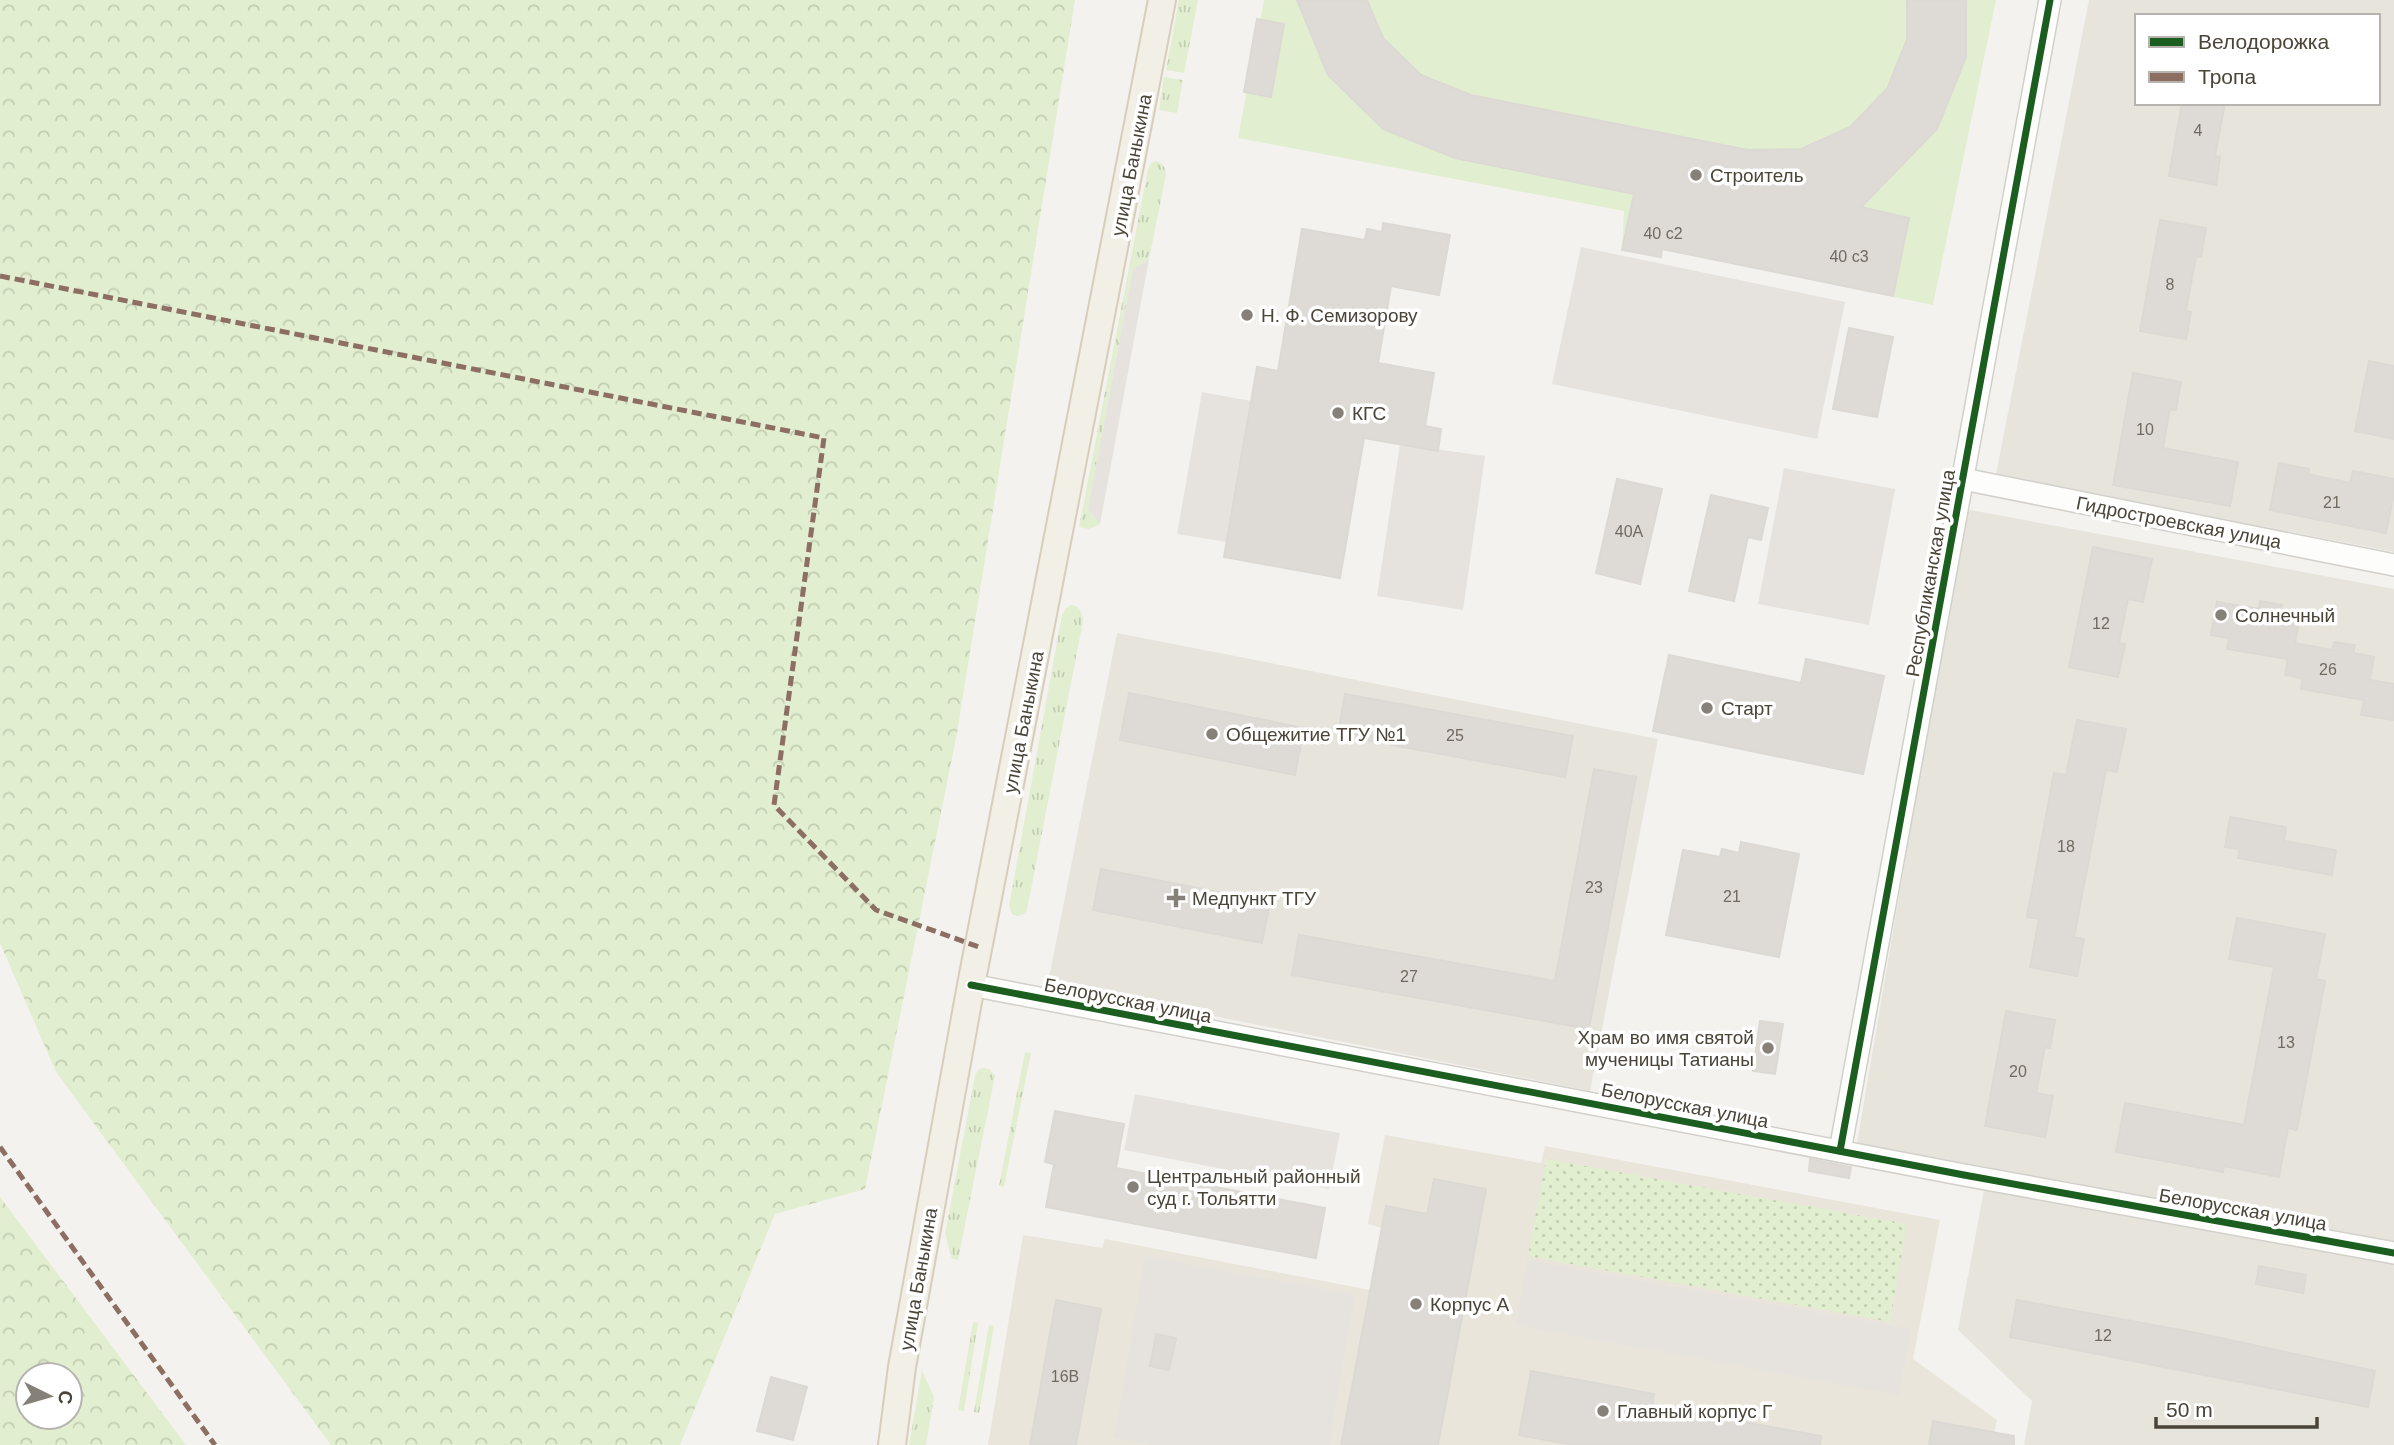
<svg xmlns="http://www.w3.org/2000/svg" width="2394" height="1445" font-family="Helvetica,sans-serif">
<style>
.residential{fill:#e7e4dc;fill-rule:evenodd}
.education{fill:#eae5da}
.grass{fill:url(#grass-tufts)}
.forest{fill:url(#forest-crowns);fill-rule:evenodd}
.park{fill:url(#park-dots)}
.pitch{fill:#e1eecf}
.parking{fill:#e6e3df}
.building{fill:#dedbd6;stroke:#dcd9d4;stroke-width:2}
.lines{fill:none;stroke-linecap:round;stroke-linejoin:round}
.minor-casing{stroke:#d2d0cb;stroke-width:24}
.major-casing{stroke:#d6cebb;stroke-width:30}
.minor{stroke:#fdfdfc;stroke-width:21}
.major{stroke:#f2efe6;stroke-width:26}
.quiet{stroke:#8d6e63;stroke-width:5;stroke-dasharray:10 5;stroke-linecap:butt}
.cycleway-casing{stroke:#fff;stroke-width:11}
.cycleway{stroke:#1b5e20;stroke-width:7}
.poi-dot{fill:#868178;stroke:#fff;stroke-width:2.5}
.labels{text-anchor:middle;stroke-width:7;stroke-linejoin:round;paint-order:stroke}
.number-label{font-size:16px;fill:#706a61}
.street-label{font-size:19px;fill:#4b4439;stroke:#fff}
.poi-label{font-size:19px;fill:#4b4439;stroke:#fff;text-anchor:start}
</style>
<defs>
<pattern id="grass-tufts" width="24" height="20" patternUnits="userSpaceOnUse" patternTransform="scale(1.75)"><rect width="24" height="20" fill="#e1eecf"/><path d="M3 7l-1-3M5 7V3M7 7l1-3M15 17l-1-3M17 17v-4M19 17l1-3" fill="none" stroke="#c3cdb2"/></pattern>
<pattern id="forest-crowns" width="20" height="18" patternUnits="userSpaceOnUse" patternTransform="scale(1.75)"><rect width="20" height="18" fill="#e1eecf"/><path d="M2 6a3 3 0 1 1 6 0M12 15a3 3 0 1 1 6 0" fill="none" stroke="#c3cdb2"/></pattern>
<pattern id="park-dots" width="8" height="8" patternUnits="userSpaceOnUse" patternTransform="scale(1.75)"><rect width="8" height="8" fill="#e1eecf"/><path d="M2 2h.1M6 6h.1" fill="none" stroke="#c3cdb2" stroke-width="1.8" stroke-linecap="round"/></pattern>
</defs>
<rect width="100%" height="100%" fill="#f4f2ee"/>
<g class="residential">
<path d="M2089,0H2394V552L1996,474ZM2137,16H2378V103H2137Z"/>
<path d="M1965,509L2394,589V1243L1857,1143Z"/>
<path d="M1117,633L1658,739L1590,1091L1048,983Z"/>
<path d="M1984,1190L2394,1263V1445H2024L2032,1401L1958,1330Z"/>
</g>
<path class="education" d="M1385,1135L1541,1163L1545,1146L1940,1220L1913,1359L1997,1420L1992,1445H988L1023,1235L1102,1248L1105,1239L1370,1290L1382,1228L1368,1224Z"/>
<g class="grass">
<path d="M1179,0H1198L1184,73L1166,70Z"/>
<path d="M1164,77L1183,80L1177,113L1159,110Z"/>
<path d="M1156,161C1164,164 1165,167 1166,175L1149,259L1133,269L1088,509L1100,524L1089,529L1079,527L1148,169L1151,163Z"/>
<path d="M1070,605C1080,605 1082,612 1083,621L1027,910C1023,916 1019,917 1012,914L1009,906L1062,615L1065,610Z"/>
<path d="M1025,1052L1031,1053L1004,1187L999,1186Z"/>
<path d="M983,1068L989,1069L995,1076L958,1260L952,1259L945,1234L975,1076L978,1070Z"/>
<path d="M973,1322L978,1323L964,1411L958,1410Z"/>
<path d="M989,1325L994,1326L979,1413L974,1412Z"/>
<path d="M922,1370L934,1397L926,1445H909Z"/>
</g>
<g class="forest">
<path d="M0,0H1075L957,733L865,1189L775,1214L680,1445H331L56,1072L0,943Z"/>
<path d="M0,1197L186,1445H0ZM28,1375H70V1417H28Z"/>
</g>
<path class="park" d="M1546,1159L1907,1224L1890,1322L1528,1256Z"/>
<path class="pitch" d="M1264,0H1996L1933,305L1663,249L1661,257L1622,250L1624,211L1238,138Z"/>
<g class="parking">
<path d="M1581,247L1845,302L1817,439L1552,384Z"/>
<path d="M1149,259L1100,524L1088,509L1133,269Z"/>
<path d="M1202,392L1251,401L1227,542L1177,534Z"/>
<path d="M1400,444L1485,456L1463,610L1377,596Z"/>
<path d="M1784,468L1895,489L1869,625L1758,604Z"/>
<path d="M1135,1094L1340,1133L1329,1189L1124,1150Z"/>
<path d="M1145,1256L1355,1295L1329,1445H1154L1114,1438Z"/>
<path d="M1527,1260L1911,1329L1899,1395L1516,1325Z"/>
</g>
<g class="building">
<path d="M1297,0H1367L1383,38L1421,75L1471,95L1748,150L1801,149L1850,127L1887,89L1907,39V0H1966V57L1937,129L1861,207L1909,218L1893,296L1662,249L1661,257L1622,250L1634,194L1455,158L1383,129L1328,75Z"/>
<path d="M1257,19L1284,24L1271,97L1244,92Z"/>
<path d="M2182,103H2225L2215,156L2220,157L2216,185L2169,176Z"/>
<path d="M2160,220L2206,228L2201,257L2196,256L2186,311L2191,312L2186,339L2140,331Z"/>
<path d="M1383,223L1450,235L1439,295L1391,286L1378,363L1434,373L1425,426L1441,429L1438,451L1364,438L1340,578L1224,557L1257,367L1278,371L1302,229L1365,240L1367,229L1382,232Z"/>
<path d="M1849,328L1893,337L1877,417L1833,409Z"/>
<path d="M2369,361L2394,366V439L2355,431Z"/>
<path d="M2133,373L2181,382L2176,410L2170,409L2163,448L2238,462L2230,506L2113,485Z"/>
<path d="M2279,463L2309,469L2308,474L2350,483L2353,471L2394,479V494L2386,533L2270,510Z"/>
<path d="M1617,479L1662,489L1640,584L1596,573Z"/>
<path d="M1711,495L1768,508L1761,540L1748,537L1734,601L1689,591Z"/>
<path d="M2093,547L2152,559L2143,602L2128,599L2119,643L2125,644L2118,677L2069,667Z"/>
<path d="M2260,601L2282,605L2280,613L2300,616L2295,643L2332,650L2334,642L2355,645L2353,653L2374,657L2370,680L2394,684V720L2361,715L2364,700L2301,689L2302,678L2285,675L2288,659L2227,649L2229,638L2211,635L2217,602L2259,609Z"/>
<path d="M1669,655L1801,683L1806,659L1884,676L1863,774L1653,731Z"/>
<path d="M1129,693L1304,728L1295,775L1120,740Z"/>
<path d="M1345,694L1573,736L1565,777L1338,735Z"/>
<path d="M2077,720L2126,729L2117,772L2106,770L2074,937L2084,939L2077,976L2030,967L2039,919L2027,917L2054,773L2066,775Z"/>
<path d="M1594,769L1636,777L1589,1029L1292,975L1299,935L1555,981Z"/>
<path d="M2230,817L2286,827L2284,841L2336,850L2332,875L2238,858L2240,849L2225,847Z"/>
<path d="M1741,842L1799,854L1779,957L1666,935L1683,850L1720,857L1722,849L1739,853Z"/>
<path d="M1101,869L1270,902L1262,943L1093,910Z"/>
<path d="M2237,918L2325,934L2316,979L2325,981L2297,1130L2288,1128L2279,1177L2224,1166L2223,1172L2116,1152L2125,1103L2244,1125L2274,967L2229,959Z"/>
<path d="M2006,1011L2055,1020L2050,1048L2045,1047L2036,1093L2053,1096L2045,1137L1985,1126Z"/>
<path d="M1760,1021L1783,1024L1775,1074L1753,1071Z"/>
<path d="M1055,1111L1124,1124L1116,1168L1325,1208L1316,1258L1046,1207L1054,1164L1045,1162Z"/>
<path d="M1810,1159L1851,1167L1849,1178L1809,1171Z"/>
<path d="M1434,1179L1486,1189L1438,1445H1341L1386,1206L1427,1214Z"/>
<path d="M2259,1266L2306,1275L2303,1293L2256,1284Z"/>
<path d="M1056,1300L1101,1309L1076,1445H1030Z"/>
<path d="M2017,1300L2197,1333L2375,1371L2368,1407L2010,1337Z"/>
<path d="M1156,1334L1176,1338L1169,1370L1150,1366Z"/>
<path d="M1531,1371L1654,1394L1652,1405L1821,1436L1820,1445H1573L1519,1435Z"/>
<path d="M771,1377L807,1387L793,1440L757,1431Z"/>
<path d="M1933,1421L2014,1436V1445H1929Z"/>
</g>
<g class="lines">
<defs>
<g id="minor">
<path d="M1963,479L2394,565"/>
<path d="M971,985L1964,1175L2394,1253"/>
<path d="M1840,1151L2050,0"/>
</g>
<path id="major" d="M892,1445L902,1367L971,985L1162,0"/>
</defs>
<use href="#minor" class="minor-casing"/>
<use href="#major" class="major-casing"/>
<use href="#minor" class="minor"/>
<use href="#major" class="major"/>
<g class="quiet">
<path d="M0,276L824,438L774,805L876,910L979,947"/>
<path d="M0,1147L215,1445"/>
</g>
<defs>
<g id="cycleway">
<path d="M971,985L1964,1175L2394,1253"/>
<path d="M1840,1151L2050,0"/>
</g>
</defs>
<use href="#cycleway" class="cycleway-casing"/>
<use href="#cycleway" class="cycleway"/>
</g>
<g class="poi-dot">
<circle cx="1696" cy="175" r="7"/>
<circle cx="1247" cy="315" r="7"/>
<circle cx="1338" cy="413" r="7"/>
<circle cx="2221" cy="615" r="7"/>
<circle cx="1707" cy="708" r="7"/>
<circle cx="1212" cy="734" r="7"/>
<path d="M1172.5 887.5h7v7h7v7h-7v7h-7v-7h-7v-7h7z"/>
<circle cx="1768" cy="1048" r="7"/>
<circle cx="1133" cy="1187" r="7"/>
<circle cx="1416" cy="1304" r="7"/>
<circle cx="1603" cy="1411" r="7"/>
</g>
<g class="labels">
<g class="number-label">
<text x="2198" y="136">4</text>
<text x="1663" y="239">40 с2</text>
<text x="1849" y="262">40 с3</text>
<text x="2170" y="290">8</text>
<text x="2145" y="435">10</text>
<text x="2332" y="508">21</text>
<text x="1629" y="537">40А</text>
<text x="2101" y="629">12</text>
<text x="2328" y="675">26</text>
<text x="1455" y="741">25</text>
<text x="2066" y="852">18</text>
<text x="1594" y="893">23</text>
<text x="1732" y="902">21</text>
<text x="1409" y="982">27</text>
<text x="2286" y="1048">13</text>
<text x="2018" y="1077">20</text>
<text x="2103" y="1341">12</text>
<text x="1065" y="1382">16В</text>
</g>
<g class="street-label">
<text transform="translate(1131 165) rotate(-79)" y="7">улица Баныкина</text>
<text transform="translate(2179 522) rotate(11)" y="7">Гидростроевская улица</text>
<text transform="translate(1930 573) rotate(-80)" y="7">Республиканская улица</text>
<text transform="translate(1023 722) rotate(-79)" y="7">улица Баныкина</text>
<text transform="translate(1128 1000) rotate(11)" y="7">Белорусская улица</text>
<text transform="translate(1685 1105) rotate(11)" y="7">Белорусская улица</text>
<text transform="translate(2243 1209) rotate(10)" y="7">Белорусская улица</text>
<text transform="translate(918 1279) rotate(-80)" y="7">улица Баныкина</text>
</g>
<g class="poi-label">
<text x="1710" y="182">Строитель</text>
<text x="1261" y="322">Н. Ф. Семизорову</text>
<text x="1352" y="420">КГС</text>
<text x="2235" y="622">Солнечный</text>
<text x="1721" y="715">Старт</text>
<text x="1226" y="741">Общежитие ТГУ №1</text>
<text x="1192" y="905">Медпункт ТГУ</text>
<text x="1754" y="1044" text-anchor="end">Храм во имя святой<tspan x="1754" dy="22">мученицы Татианы</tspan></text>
<text x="1147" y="1183">Центральный районный<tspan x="1147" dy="22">суд г. Тольятти</tspan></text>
<text x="1430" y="1311">Корпус А</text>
<text x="1617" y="1418">Главный корпус Г</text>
</g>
</g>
<rect x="2135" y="14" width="245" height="91" fill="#ffffff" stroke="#b7b4b0" stroke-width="2"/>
<rect x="2149" y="37" width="35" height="10" fill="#1b5e20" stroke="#b7b4b0" stroke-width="2"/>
<text x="2198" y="49" font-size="21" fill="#4b4439">Велодорожка</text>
<rect x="2149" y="72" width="35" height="10" fill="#8d6e63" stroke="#b7b4b0" stroke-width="2"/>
<text x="2198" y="84" font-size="21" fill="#4b4439">Тропа</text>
<g transform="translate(49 1396) rotate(95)"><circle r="33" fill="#ffffff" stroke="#b7b4b0" stroke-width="2"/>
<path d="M0-5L12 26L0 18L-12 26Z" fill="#868178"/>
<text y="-10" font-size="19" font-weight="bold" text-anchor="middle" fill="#4b4439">С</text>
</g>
<path d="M2156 1417v10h161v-10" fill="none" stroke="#4b4439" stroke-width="3.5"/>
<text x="2166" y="1417" font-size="21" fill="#4b4439" stroke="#ffffff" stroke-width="5" paint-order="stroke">50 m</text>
</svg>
